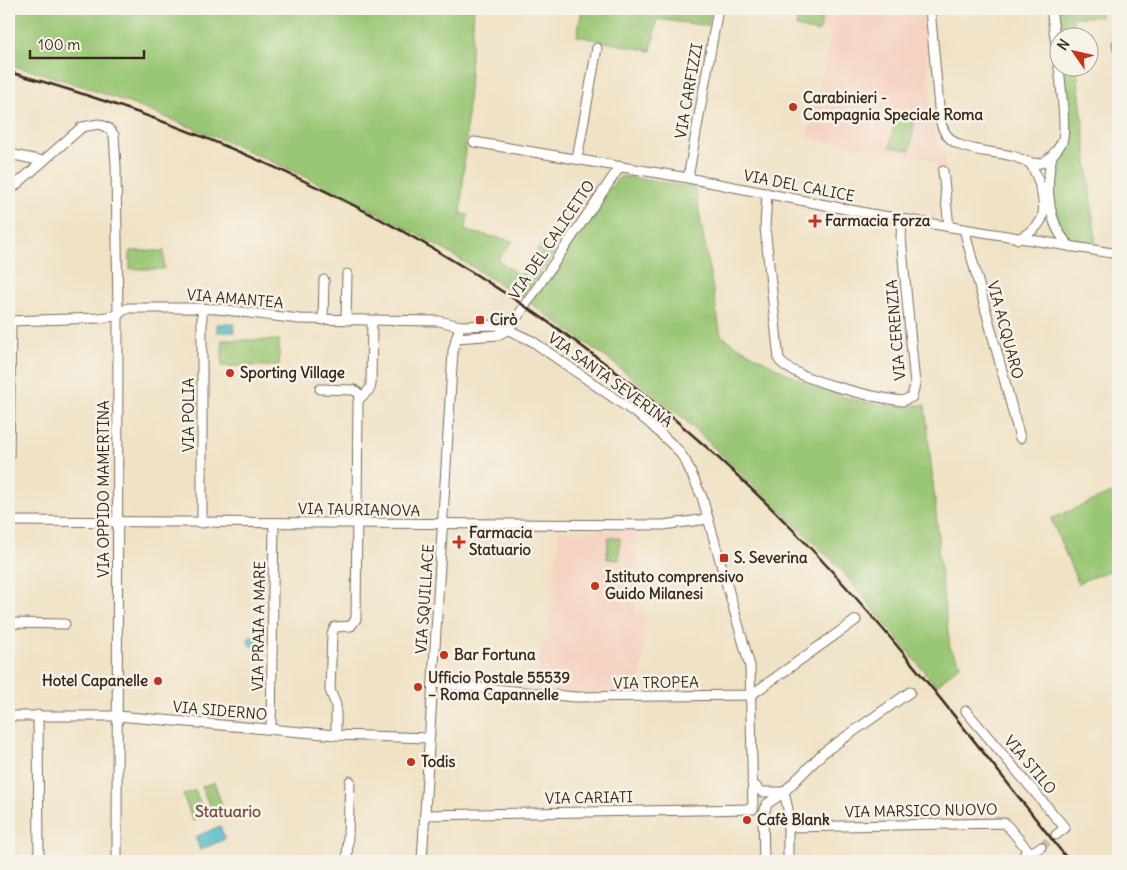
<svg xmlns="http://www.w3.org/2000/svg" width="1127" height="870" font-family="Delius,sans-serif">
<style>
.built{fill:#f5d3c2}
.green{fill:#9ac775;stroke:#6a784a}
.water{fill:#4fbcc8;stroke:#457373}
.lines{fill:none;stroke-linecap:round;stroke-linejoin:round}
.minor-tunnel{stroke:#ccbda4;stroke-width:9;stroke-dasharray:9 4.5;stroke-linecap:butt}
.minor-casing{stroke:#7a6a58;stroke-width:11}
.minor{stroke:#fff;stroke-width:9}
.rail{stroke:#3b2a1e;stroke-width:2.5}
.poi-dot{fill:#c8321e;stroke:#f7f3e8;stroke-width:2}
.labels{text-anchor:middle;stroke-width:5;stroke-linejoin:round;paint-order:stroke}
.street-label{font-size:15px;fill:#3b2a1e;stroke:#f7f3e8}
.poi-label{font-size:15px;font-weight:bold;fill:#3b2a1e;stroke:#f7f3e8;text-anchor:start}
.neighbourhood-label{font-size:16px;font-weight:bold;fill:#7d5641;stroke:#f7f3e8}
</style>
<rect width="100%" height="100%" fill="#f7f3e8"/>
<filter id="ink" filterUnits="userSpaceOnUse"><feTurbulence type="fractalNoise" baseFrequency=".02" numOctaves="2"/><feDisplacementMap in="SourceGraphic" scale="10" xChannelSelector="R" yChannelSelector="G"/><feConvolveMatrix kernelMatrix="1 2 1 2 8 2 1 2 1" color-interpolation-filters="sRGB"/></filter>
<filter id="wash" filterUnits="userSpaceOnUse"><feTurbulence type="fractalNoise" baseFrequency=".0096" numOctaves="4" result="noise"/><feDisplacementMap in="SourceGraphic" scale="20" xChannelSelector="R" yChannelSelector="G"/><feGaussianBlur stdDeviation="1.12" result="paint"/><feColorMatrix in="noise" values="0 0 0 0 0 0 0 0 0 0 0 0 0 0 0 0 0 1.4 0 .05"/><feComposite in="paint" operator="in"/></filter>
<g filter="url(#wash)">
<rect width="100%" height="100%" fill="#f0e2c5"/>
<g class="built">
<path d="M823,9H922L934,134L939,147L945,154L947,171H937L936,164L928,159L807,138L833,32L820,30Z"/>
<path d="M640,529L637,532L636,549L638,559L635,613L647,614L639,694H585L580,690L577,694L537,688L542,640L548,641L559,531Z"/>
</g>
<g class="green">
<path d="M9,9H474L461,214L468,215L465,231L513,241L498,260L520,276L541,245L553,254L522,299C412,225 294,167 170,119C119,99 62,77 9,65Z"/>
<path d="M582,9H711L708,26L657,19L651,51L577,36Z"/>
<path d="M753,9H823L820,30L818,32L796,27L797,19Z"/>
<path d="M1055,9H1101L1100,17H1072L1074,37L1060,38L1059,44Z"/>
<path d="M1062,68H1077L1096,246C1086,243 1072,242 1064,233C1054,222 1051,179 1056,165C1060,153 1069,143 1070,129Z"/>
<path d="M896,114L915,117L910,150L890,147Z"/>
<path d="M622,176L695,188L721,336C772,366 823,398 883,405C897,406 912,405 925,405L939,542L938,552L950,648L961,664L936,686L839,567L684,419L611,361L530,303L615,182Z"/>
<rect x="130" y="251" width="34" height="18"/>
<rect x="222" y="340" width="57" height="26"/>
<path d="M1111,493L1118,513V567L1078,583L1051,519Z"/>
<path d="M608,538H620L619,560L607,559Z"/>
<path d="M214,782L223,808L212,813L202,787Z"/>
<path d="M195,790L205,816L193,821L183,795Z"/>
</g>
<g class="water">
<rect x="217" y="324" width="17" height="8"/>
<circle cx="254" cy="641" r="6"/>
<path d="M220,826L225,839L200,850L195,837Z"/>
</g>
</g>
<g filter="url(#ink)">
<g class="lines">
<path class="minor-tunnel" d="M1041,847L1056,835"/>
<defs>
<g id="minor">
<path d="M930,9L940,118C945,154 985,149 1012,156C1021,158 1031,166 1041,163C1049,161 1058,149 1062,142C1069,128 1054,30 1051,9"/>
<path d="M1117,44L1118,49"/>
<path d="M474,142L688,178L871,214L1118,254"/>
<path d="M9,154L43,161"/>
<path d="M1052,156C1045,186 1047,226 1071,247"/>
<path d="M577,159L597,48"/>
<path d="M943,171L949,227"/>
<path d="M688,178L718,9"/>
<path d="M9,191L82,127L99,124L108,128L114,135L116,166L118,315L117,861"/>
<path d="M767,193L765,227L779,360C794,380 877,398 902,401L912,397L915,384L901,238L902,220"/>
<path d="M964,229L1020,438"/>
<path d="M1018,239C1026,235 1035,230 1040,222C1049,208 1038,174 1029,162"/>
<path d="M202,308V523"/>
<path d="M323,320L324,280"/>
<path d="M346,320L347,274"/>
<path d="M9,321L99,318L114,316L128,308H187L218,309L299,319L439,321L460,326"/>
<path d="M456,338L498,335L509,329L619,168"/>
<path d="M320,389L354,390L362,396"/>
<path d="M9,456L11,321"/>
<path d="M9,521L663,525L708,519"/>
<path d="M9,623L65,624"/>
<path d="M433,683L575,697L751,695L856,620"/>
<path d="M966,711L1065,828L1056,835"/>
<path d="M38,715L39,861"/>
<path d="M9,716H117L336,735L429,738"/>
<path d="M271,729L274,523"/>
<path d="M336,735V705L330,690L332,634L335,627L351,626L356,619L358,402C360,394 370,394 371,385L372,321"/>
<path d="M752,783L762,792H783"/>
<path d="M784,792L788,809V861"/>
<path d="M425,815L753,809"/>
<path d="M788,827L1005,823L1027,849L1021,861"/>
<path d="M1026,855L1041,847"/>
<path d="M347,861L350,781"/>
<path d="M422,861L453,351L460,326L498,325L532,341L647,421L678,450L686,462L702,497L750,666L753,809"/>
<path d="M764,861L763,816L767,804L784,792L824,752L910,692"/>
</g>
</defs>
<use href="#minor" class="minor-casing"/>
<use href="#minor" class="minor"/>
<path class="rail" d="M9,72C309,155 572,304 791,528C892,631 979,748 1069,861"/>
</g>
</g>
<g class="poi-dot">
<circle cx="793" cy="107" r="5"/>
<path d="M812.5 213.5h5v5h5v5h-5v5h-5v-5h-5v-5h5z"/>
<rect x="475" y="315" width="10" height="10" rx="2.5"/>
<circle cx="230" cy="373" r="5"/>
<path d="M456.5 534.5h5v5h5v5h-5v5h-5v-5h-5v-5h5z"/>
<rect x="719" y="553" width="10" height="10" rx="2.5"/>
<circle cx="595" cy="586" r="5"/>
<circle cx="444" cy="655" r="5"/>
<circle cx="158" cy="681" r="5"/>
<circle cx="418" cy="687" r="5"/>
<circle cx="411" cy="762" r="5"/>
<circle cx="747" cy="820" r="5"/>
</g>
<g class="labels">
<g class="street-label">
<text transform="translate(689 91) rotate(-80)" y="5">VIA CARFIZZI</text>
<text transform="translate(799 186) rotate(11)" y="5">VIA DEL CALICE</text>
<text transform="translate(552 240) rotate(-56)" y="5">VIA DEL CALICETTO</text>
<text transform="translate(235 299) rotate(5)" y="5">VIA AMANTEA</text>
<text transform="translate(896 330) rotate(-95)" y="5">VIA CERENZIA</text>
<text transform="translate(1005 330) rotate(75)" y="5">VIA ACQUARO</text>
<text transform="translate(610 380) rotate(36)" y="5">VIA SANTA SEVERINA</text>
<text transform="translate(189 415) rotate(-90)" y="5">VIA POLIA</text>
<text transform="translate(104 489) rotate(-90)" y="5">VIA OPPIDO MAMERTINA</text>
<text transform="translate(359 510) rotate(1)" y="5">VIA TAURIANOVA</text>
<text transform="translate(425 599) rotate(-86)" y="5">VIA SQUILLACE</text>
<text transform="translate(259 626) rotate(-89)" y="5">VIA PRAIA A MARE</text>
<text transform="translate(656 683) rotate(-1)" y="5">VIA TROPEA</text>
<text transform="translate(220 711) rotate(5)" y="5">VIA SIDERNO</text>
<text transform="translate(1030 765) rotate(50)" y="5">VIA STILO</text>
<text transform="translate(589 798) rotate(-1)" y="5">VIA CARIATI</text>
<text transform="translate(921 811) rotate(-1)" y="5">VIA MARSICO NUOVO</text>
</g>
<g class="poi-label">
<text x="803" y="103">Carabinieri -<tspan x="803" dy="17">Compagnia Speciale Roma</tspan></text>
<text x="825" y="226">Farmacia Forza</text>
<text x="490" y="325">Cirò</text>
<text x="240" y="378">Sporting Village</text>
<text x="469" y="538">Farmacia<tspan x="469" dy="17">Statuario</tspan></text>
<text x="734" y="563">S. Severina</text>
<text x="605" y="582">Istituto comprensivo<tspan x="605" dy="17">Guido Milanesi</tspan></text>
<text x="454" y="660">Bar Fortuna</text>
<text x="428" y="683">Ufficio Postale 55539<tspan x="428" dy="17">– Roma Capannelle</tspan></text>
<text x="148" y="686" text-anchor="end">Hotel Capanelle</text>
<text x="421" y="767">Todis</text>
<text x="757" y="825">Cafè Blank</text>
</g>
<g class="neighbourhood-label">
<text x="228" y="817">Statuario</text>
</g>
</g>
<rect width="1127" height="870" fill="none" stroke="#f7f3e8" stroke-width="30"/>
<g transform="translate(1074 52) rotate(304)"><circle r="24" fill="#f7f3e8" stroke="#aca397"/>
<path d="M0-4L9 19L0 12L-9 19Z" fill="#c8321e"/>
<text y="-8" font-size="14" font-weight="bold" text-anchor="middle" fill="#3b2a1e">N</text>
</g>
<path d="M30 50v8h114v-8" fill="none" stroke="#3b2a1e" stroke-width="2.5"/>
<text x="38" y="50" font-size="15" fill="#3b2a1e" stroke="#f7f3e8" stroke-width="4" paint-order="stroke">100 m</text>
</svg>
